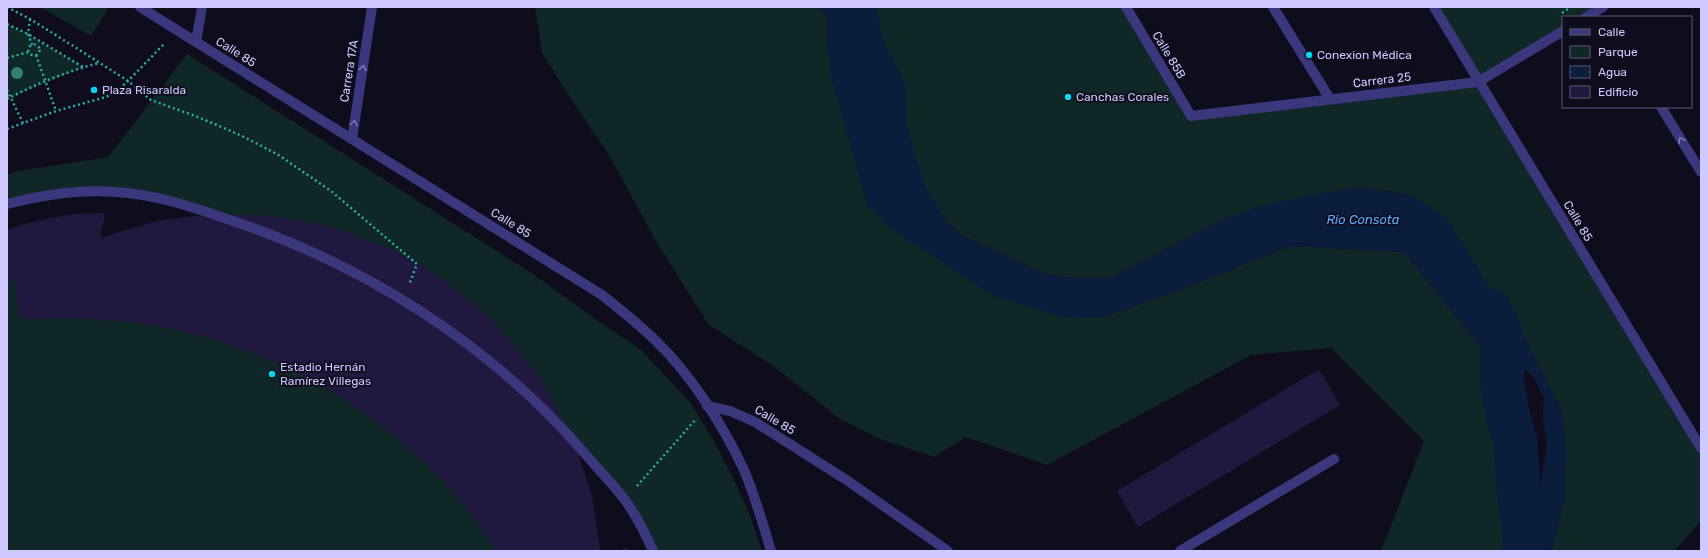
<svg xmlns="http://www.w3.org/2000/svg" width="1708" height="558" font-family="Rubik,sans-serif">
<style>
.green{fill:#0f2727}
.water{fill:#0b1d3d;fill-rule:evenodd}
.lines{fill:none;stroke-linecap:round;stroke-linejoin:round}
.river{stroke:#0b1d3d;stroke-width:44}
.building{fill:#20183e}
.path{stroke:#2daea8;stroke-width:2.5;stroke-dasharray:2 3;stroke-linecap:butt}
.pedestrian{stroke:#3a377c;stroke-width:10}
.minor{stroke:#3a377c;stroke-width:10}
.tertiary{stroke:#3a377c;stroke-width:10}
.tree{fill:#367f75}
.oneway{stroke:#7d79b7}
.poi-dot{fill:#02d7f2;stroke:#0f0c1d;stroke-width:1.5}
.labels{text-anchor:middle;stroke-width:3.5;stroke-linejoin:round;paint-order:stroke}
.street-label{font-size:12px;fill:#cfc9ff;stroke:#0f0c1d}
.poi-label{font-size:12px;fill:#cfc9ff;stroke:#0f0c1d;text-anchor:start}
.water-label{font-size:13px;font-style:italic;fill:#57affe;stroke:#0f0c1d}
</style>
<rect width="100%" height="100%" fill="#0f0c1d"/>
<g class="green">
<path d="M40,7H109L91,36Z"/>
<path d="M535,7H818L828,18L827,45L867,204L1065,317H1103L1182,289L1291,246L1404,252L1483,350L1496,397L1519,493L1521,551H1381L1424,441L1331,348L1251,355L1047,465L966,437L934,457L880,439L840,419L772,365L709,325L657,243L609,155L571,99L542,53Z"/>
<path d="M854,7H1126L1191,116L1477,82L1434,7H1603L1586,17H1563V31L1478,82L1701,448V521L1674,551H1551L1565,498L1566,450L1562,410L1519,326L1411,195L1365,188L1338,190L1226,218L1113,277L1069,278L1044,274L958,233L893,158L862,48Z"/>
<path d="M7,24L28,34L84,67L7,99Z"/>
<path d="M187,54L533,274L591,316L641,350L690,402L713,440L734,479L751,518L762,551H653L643,530L573,441L592,497L600,551H7V230C39,218 71,214 105,213L100,238L157,221L213,214L115,192L7,204V175L19,171L108,157Z"/>
</g>
<path class="water" d="M818,7H854L862,48L893,158L958,233L1044,274L1069,278L1113,277L1226,218L1273,203L1338,190L1365,188L1411,195L1446,217L1497,299L1519,326L1562,410L1566,450L1565,498L1551,551H1521L1519,493L1496,397L1483,350L1404,252L1291,246L1182,289L1103,317L1066,318L994,296L891,229L867,204L831,76L827,45L828,18ZM1502,364H1516L1532,375L1544,398L1543,418L1547,447L1538,496L1508,417L1502,380Z"/>
<g class="lines">
<g class="river">
<path d="M854,7L862,48L884,90L885,130L893,158L907,200L917,213"/>
<path d="M1490,311L1502,337V380L1508,417L1515,439L1519,493L1525,539L1523,551"/>
</g>
</g>
<g class="building">
<path d="M105,213L100,238L157,221L187,217L246,214L306,221L335,228L391,249L417,263L443,279L489,317L528,362L545,386L573,440L583,468L592,497L600,551H498L459,499L438,476L393,434L343,398L317,383L261,356L203,336L143,323L81,318L20,319L14,279L7,284V230L46,219L75,214Z"/>
<path d="M1319,369L1340,405L1138,527L1117,491Z"/>
<path d="M627,547L628,551H617Z"/>
</g>
<g class="lines">
<g class="path">
<path d="M7,7L30,19L78,49L128,81L151,100L198,117L240,135L277,154L331,191L417,264L409,285"/>
<path d="M1562,13L1571,7"/>
<path d="M30,19L28,34L32,45"/>
<path d="M7,24L28,34L83,67"/>
<circle cx="34" cy="50" r="5.5"/>
<path d="M36,55L56,111"/>
<path d="M7,58L29,52"/>
<path d="M7,90L23,123"/>
<path d="M7,99C36,84 68,71 99,63"/>
<path d="M7,129L56,111L106,97L117,91L128,81L165,43"/>
<path d="M637,486L696,419"/>
</g>
<path class="pedestrian" d="M7,204C42,195 79,189 115,192C152,194 187,205 221,217C361,262 490,343 586,455C599,470 613,484 625,500C636,515 645,533 653,551"/>
<g class="minor">
<path d="M1126,7L1191,116L1478,82L1563,31"/>
<path d="M1273,7L1330,99"/>
<path d="M1434,7L1701,448"/>
<path d="M1586,17L1603,7"/>
<path d="M196,42L602,295C621,310 640,325 657,342C692,376 724,427 744,470C755,496 763,524 771,551"/>
<path d="M1661,107L1701,172"/>
<path d="M352,139L372,7"/>
<path d="M707,406L730,411L755,422L848,481L948,551"/>
<path d="M1180,551L1334,459"/>
</g>
<path class="tertiary" d="M140,7L196,42L202,7"/>
</g>
<circle class="tree" cx="17" cy="73" r="6"/>
<defs><path id="oneway-chevron" d="M-2-3.5L2.5 0L-2 3.5" fill="none" stroke-width="1.6" stroke-linecap="round" stroke-linejoin="round"/></defs>
<g class="oneway">
<use href="#oneway-chevron" transform="translate(363 68) rotate(-81)"/>
<use href="#oneway-chevron" transform="translate(354 123) rotate(-82)"/>
<use href="#oneway-chevron" transform="translate(1681 140) rotate(-121)"/>
</g>
<g class="poi-dot">
<circle cx="1309" cy="55" r="4"/>
<circle cx="94" cy="90" r="4"/>
<circle cx="1068" cy="97" r="4"/>
<circle cx="272" cy="374" r="4"/>
</g>
<g class="labels">
<g class="street-label">
<text transform="translate(236 52) rotate(32)" y="4">Calle 85</text>
<text transform="translate(1169 55) rotate(59)" y="4">Calle 85B</text>
<text transform="translate(349 71) rotate(-81)" y="4">Carrera 17A</text>
<text transform="translate(1382 80) rotate(-7)" y="4">Carrera 25</text>
<text transform="translate(1578 221) rotate(59)" y="4">Calle 85</text>
<text transform="translate(511 223) rotate(32)" y="4">Calle 85</text>
<text transform="translate(775 420) rotate(31)" y="4">Calle 85</text>
</g>
<g class="poi-label">
<text x="1317" y="59">Conexion Médica</text>
<text x="102" y="94">Plaza Risaralda</text>
<text x="1076" y="101">Canchas Corales</text>
<text x="280" y="371">Estadio Hernán<tspan x="280" dy="14">Ramírez Villegas</tspan></text>
</g>
<g class="water-label">
<text x="1363" y="224">Rio Consota</text>
</g>
</g>
<rect width="1708" height="558" fill="none" stroke="#cfc9ff" stroke-width="16"/>
<rect x="1562" y="16" width="130" height="92" fill="#0f0c1d" stroke="#5c5877"/>
<rect x="1570" y="29" width="20" height="6" fill="#3a377c" stroke="#5c5877"/>
<text x="1598" y="36" font-size="12" fill="#cfc9ff">Calle</text>
<rect x="1570" y="46" width="20" height="12" fill="#0f2727" stroke="#5c5877"/>
<text x="1598" y="56" font-size="12" fill="#cfc9ff">Parque</text>
<rect x="1570" y="66" width="20" height="12" fill="#0b1d3d" stroke="#5c5877"/>
<text x="1598" y="76" font-size="12" fill="#cfc9ff">Agua</text>
<rect x="1570" y="86" width="20" height="12" fill="#20183e" stroke="#5c5877"/>
<text x="1598" y="96" font-size="12" fill="#cfc9ff">Edificio</text>
</svg>
